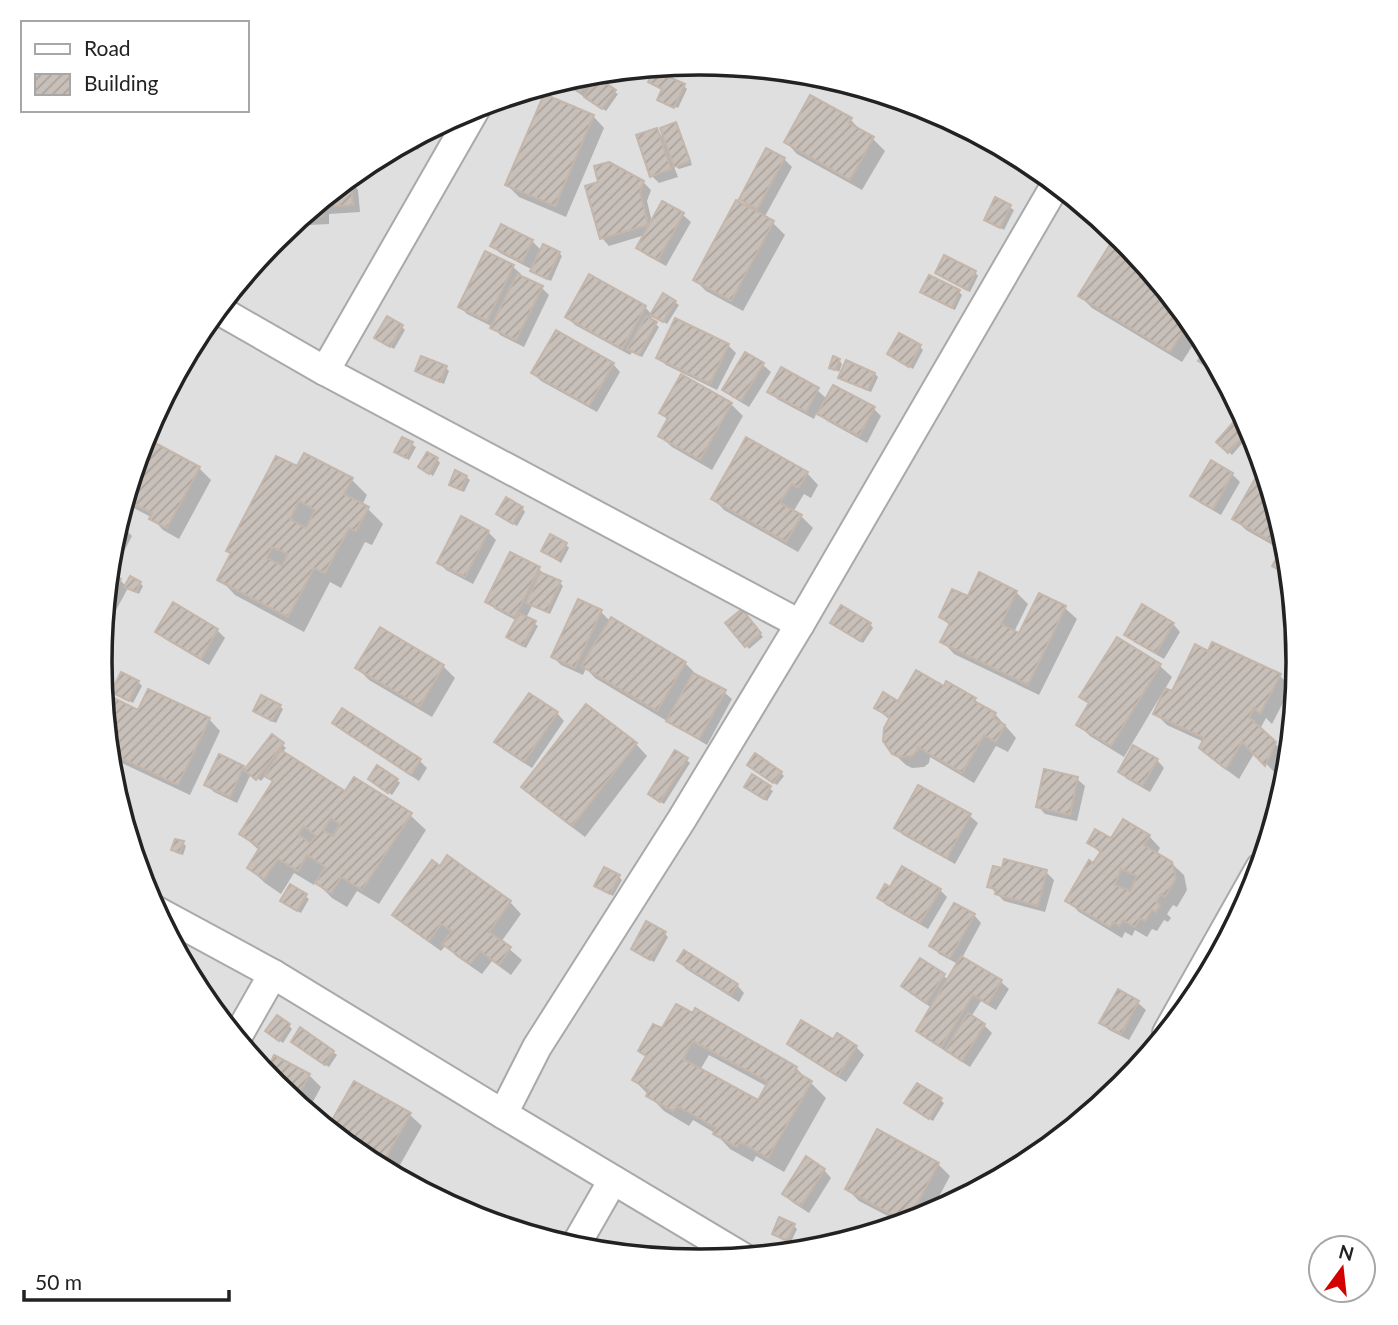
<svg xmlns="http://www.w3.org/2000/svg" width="1398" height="1325" font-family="Lato,sans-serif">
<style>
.residential{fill:#e0dfdf}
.shadow{fill:#0003;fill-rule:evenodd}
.building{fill:url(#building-hatch);stroke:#c4b6ab;stroke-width:2;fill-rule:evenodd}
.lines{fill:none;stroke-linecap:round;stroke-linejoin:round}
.minor-casing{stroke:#a9a9a9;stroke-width:32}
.minor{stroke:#fff;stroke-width:28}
.rim{fill:none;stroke:#222;stroke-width:3.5}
</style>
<defs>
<pattern id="building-hatch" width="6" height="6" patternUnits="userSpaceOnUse" patternTransform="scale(1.75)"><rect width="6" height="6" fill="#c7bfb8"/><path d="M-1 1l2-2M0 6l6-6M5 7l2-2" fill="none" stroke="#aba49e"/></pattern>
</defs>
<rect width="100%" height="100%" fill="#f2efe9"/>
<circle class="residential" cx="699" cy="663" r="598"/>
<g class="shadow">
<path d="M582,74H589L597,82L618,94L606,111L560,81Z"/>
<path d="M650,82L684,86L687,89L678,108L660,99L663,90Z"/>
<path d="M593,116L604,128L566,217L519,197L507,185Z"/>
<path d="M851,120L862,132L873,139L885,151L862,190L797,154L786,142Z"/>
<path d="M676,124L679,128L692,165L679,169L673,164L678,177L659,183L652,176L656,130L666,140Z"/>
<path d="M432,129L418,150L406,143Z"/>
<path d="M784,159L792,167L764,218L773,223L785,235L743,311L706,291L695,280L753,211L741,199Z"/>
<path d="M360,169L361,180L350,181L358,190L360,212L329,214V224L290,226Z"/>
<path d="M643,182L651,190L647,201L652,222L663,204L683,215L691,222L666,266L646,255L638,248L645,235L609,246L602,238Z"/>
<path d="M996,199L1014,210L1004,230L986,219Z"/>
<path d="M502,226L532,241L542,251L559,253L562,256L551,281L536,274L533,270L500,253L492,246Z"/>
<path d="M1118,235L1123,239L1200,334L1182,362L1092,308L1080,296Z"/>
<path d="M513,267L521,274L519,277L542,288L549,295L524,347L500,335L493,327L467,314L460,307Z"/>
<path d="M975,272L978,276L970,292L940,276L937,273Z"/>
<path d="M922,292H959L962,295L955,310L925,295Z"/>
<path d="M675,302L679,305L667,324L653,315L650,320L659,327L642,357L632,352L630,355L575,325L567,317L645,307L652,315Z"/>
<path d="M402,327L405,330L394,349L376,338Z"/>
<path d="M728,345L736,353L717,390L666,365L658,358Z"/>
<path d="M920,347L923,350L913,369L889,354Z"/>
<path d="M746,355L763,365L771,372L749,407L732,397L725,390Z"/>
<path d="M839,360L842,364L839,372L831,367Z"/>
<path d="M613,364L620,372L597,412L541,381L533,373Z"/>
<path d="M446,368L449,371L444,384L420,374L417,371Z"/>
<path d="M875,374L878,377L871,392L844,380L840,377Z"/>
<path d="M817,390L827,399L874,409L881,416L867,443L827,421L817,412L814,419L777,399L769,391Z"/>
<path d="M731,404L743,416L712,470L672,447L660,436L669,421L661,413Z"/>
<path d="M1238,420L1252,432L1232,455L1219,442Z"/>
<path d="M144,438L199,468L211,480L179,539L163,530L151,517L124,503Z"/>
<path d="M403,439L416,447L409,460L396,452Z"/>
<path d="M437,459L440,463L433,476L420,467Z"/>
<path d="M1263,468L1287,546L1288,554L1246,530L1234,518Z"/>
<path d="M298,469L352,480L367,495L362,505L368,509L383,524L372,545L365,542L341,588L330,582L304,632L235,595L220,579L232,555L228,551Z"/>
<path d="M807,473L818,485L811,498L804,494L793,512L801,516L813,528L798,552L724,510L713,498Z"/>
<path d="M1232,474L1240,482L1221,515L1200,503L1192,496Z"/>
<path d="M466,477L470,480L464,492L454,487L451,484Z"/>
<path d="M522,508L525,512L517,526L498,514Z"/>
<path d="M117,525L125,529L132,536L121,557L110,551Z"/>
<path d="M488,532L496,540L473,584L446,570L439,562Z"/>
<path d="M566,545L569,548L561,563L543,551Z"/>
<path d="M539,569L547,577L560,583L563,586L550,614L532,606L526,618L538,626L526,648L512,640L517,621L495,609L487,602Z"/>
<path d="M108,574L120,580L127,587L140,583L143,586L139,594L128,588L110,621L104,617Z"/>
<path d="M1016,592L1028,604L1014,632L1020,636L1040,595L1065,608L1077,619L1039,695L954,654L943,642L950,626L941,616L968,599Z"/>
<path d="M601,612L610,621L685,663L697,675L696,676L724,692L732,699L707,745L595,678L586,668L583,675L561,665L553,657Z"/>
<path d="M745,615L763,637L749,649L746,645Z"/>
<path d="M870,624L873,628L863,643L836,626Z"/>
<path d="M1173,624L1180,632L1164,659L1134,642L1126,634Z"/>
<path d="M217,630L225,638L209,665L165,639L157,632Z"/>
<path d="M1117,639L1160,666L1172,677L1165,689L1173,693L1209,653L1280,676L1291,687L1298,673L1296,689L1292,685L1272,724L1266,718L1260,729L1287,755L1278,776L1255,752L1239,779L1213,760L1201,748L1204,742L1167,725L1155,713L1163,697L1161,695L1124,757L1090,736L1078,724L1090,705L1081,697Z"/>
<path d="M443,666L455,678L432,717L369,680L357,668Z"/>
<path d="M138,682L142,686L133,703L113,692Z"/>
<path d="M944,689L975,700L982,707L995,714L1016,738L1008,752L996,746L974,783L930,757L929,763L924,767L912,768L906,765L893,753L890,720L876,708L899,704Z"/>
<path d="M108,697L139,712L209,719L220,731L190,795L109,757L104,707Z"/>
<path d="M279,706L283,709L276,723L258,714Z"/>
<path d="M557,713L564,721L532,768L504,750L497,742Z"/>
<path d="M334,722L420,761L427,768L419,781L341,730Z"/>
<path d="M272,736L286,748L282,753L346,793L410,815L426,830L379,904L357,891L347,907L332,898L316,882L314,885L294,873L281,894L265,883L249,868L260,851L241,834L274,783L266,775L261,781L250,773V776L237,803L214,792L206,784L220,756L246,770Z"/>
<path d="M636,744L647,756L585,837L535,799L523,787Z"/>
<path d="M676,752L690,763L664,804L653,797Z"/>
<path d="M1157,760L1164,768L1150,792L1127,779L1120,772Z"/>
<path d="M753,768L781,773L784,776L777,785Z"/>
<path d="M752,777L773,791L767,801L749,790Z"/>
<path d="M1077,779L1085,786L1077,821L1045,814L1038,806Z"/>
<path d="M397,780L400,783L392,795L373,782Z"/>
<path d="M918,787L970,816L978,823L955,864L903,835L896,827Z"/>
<path d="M1149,836L1160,848L1157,854L1171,863L1184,875L1187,890L1177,907L1173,905L1167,914L1171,918L1168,922L1164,920L1157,931L1152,929L1147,937L1135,930L1132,936L1125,932L1122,938L1079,912L1067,900L1101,854L1090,842Z"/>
<path d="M183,843L186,846L183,855L176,853L173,850Z"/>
<path d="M1046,872L1054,880L1045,912L1004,901L989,886Z"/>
<path d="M618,876L622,880L613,896L597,886Z"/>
<path d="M291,886L309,899L301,913L285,904Z"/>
<path d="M890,889L940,890L947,897L928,929L886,905L879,897Z"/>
<path d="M510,902L521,914L501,942L522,960L511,975L492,961L482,974L456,956L446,945L441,951L406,926L394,915Z"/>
<path d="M974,915L981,923L962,958L1001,982L1009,989L996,1010L981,1001L971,1017L984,1025L992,1033L970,1067L925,1038L918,1031L932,1008L911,994L904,986L921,960L949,980L958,964L939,954L932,946Z"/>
<path d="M665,934L668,937L654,962L636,951Z"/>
<path d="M679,961L737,985L744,993L739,1002L686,969Z"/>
<path d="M1118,992L1138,1003L1146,1010L1129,1040L1109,1030L1102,1022Z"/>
<path d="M289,1026L292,1029L283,1043L270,1034Z"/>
<path d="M662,1031L796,1068L826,1098L784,1172L756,1156L753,1162L730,1149L715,1133L693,1120L689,1126L664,1111L634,1080L647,1058L640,1051ZM709,1055L768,1087L759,1103L700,1070Z"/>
<path d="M833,1042L856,1047L864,1055L846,1082L796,1051L789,1044Z"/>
<path d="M296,1045L333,1052L337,1055L329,1067Z"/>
<path d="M275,1057L309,1075L321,1087L310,1107L326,1120L323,1126L275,1086L266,1075Z"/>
<path d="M355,1084L410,1115L422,1126L396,1172L341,1140L329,1128Z"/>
<path d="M940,1100L944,1103L933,1121L910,1106Z"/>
<path d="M938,1164L950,1176L928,1217L903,1224L859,1201L847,1189Z"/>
<path d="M824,1170L831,1178L809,1213L792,1202L784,1194Z"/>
<path d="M794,1226L797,1229L790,1244L774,1234Z"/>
</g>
<g class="building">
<path d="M654,70L685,84L674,108L657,100L662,89L648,82Z"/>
<path d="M582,74H591L580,92L561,81Z"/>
<path d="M597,77L616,90L602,109L584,97Z"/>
<path d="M544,94L594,115L555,206L505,185Z"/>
<path d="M810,95L852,118L849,123L874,137L850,180L784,142Z"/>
<path d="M676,122L690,161L674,167L660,128Z"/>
<path d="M657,128L671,169L650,177L636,135Z"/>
<path d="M424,133L414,148L406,143Z"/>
<path d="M766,148L785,158L757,209L739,199Z"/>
<path d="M609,162L644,181L640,192L648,225L600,239L585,186L598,182L594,166Z"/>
<path d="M351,180L353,205L322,207L323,216L300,218L346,181Z"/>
<path d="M995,197L1011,205L1000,228L984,220Z"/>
<path d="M736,200L774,221L731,301L693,280Z"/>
<path d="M662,201L684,213L658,260L636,248Z"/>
<path d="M501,224L533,240L522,262L490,246Z"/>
<path d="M1117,233L1123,239L1190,320L1170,352L1078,296Z"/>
<path d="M543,244L560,252L547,279L530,271Z"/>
<path d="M485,251L514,265L487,321L458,307Z"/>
<path d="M944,255L976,271L967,290L935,273Z"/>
<path d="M517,274L543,286L516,340L490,328Z"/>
<path d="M589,274L646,306L622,349L565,317Z"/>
<path d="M929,275L960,290L952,308L920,292Z"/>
<path d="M663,293L676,301L663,322L650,315Z"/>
<path d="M387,316L403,325L390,347L374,338Z"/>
<path d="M646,316L657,322L639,355L627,349Z"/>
<path d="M675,318L729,344L710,384L656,358Z"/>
<path d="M556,330L614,363L589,406L531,373Z"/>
<path d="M899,333L921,345L909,367L887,354Z"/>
<path d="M1207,347L1222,375L1198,361Z"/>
<path d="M745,352L764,363L741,401L722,390Z"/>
<path d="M421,356L447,366L440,382L415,371Z"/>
<path d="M833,356L840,359L835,370L829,368Z"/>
<path d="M846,360L875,373L868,390L838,378Z"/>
<path d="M781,367L819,388L806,412L767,392Z"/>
<path d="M681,374L732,403L700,460L658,436L668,418L659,413Z"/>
<path d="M833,385L875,407L859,436L817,414Z"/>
<path d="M1238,417L1250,428L1228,453L1216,442Z"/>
<path d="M144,437L200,467L167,528L149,519L152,513L125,499Z"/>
<path d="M402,437L413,442L406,458L394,452Z"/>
<path d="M746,437L808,472L798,488L792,484L780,503L802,515L786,542L711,499Z"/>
<path d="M427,452L438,458L429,474L418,467Z"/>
<path d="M304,453L353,478L344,494L369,507L356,531L349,528L325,573L314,568L288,617L217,580L231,553L226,551L276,456L297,466ZM299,501L315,510L306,528L290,519ZM272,547L288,554L282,566L267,558Z"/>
<path d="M1211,460L1233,473L1213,509L1190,496Z"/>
<path d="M1263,465L1287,546V550L1232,519Z"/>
<path d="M455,470L467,476L461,490L449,485Z"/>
<path d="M506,497L523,507L513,524L496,514Z"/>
<path d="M461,516L489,531L465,577L437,563Z"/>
<path d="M118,523L126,527L114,551L111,549V545Z"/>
<path d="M550,534L567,543L558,560L541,551Z"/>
<path d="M510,552L540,567L515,617L485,602Z"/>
<path d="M1280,552L1288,556L1290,576L1272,566Z"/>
<path d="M108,572L121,579L105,610Z"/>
<path d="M540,572L561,581L547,612L526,603Z"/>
<path d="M979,572L1017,591L1001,624L1019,633L1039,593L1066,606L1028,685L940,642L950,623L939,617L952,589L968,596Z"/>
<path d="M130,576L141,582L136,592L124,587Z"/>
<path d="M578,599L602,610L575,668L551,657Z"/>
<path d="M173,602L218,629L201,659L155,632Z"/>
<path d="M1142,604L1174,623L1156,653L1124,635Z"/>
<path d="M841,605L871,623L860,641L830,623Z"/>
<path d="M742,609L761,633L745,647L725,623Z"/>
<path d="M519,613L536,621L523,646L506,637Z"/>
<path d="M611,617L686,662L657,711L581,666Z"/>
<path d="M380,627L444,665L420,706L355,668Z"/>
<path d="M1117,637L1161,664L1111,746L1076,725L1089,703L1079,697Z"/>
<path d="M1212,642L1281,674L1260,714L1254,708L1249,717L1276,742L1265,766L1242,742L1226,769L1199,748L1204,738L1153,714L1165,688L1172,691L1195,644L1208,651Z"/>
<path d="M916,670L944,686L946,681L976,698L974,701L996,713L993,718L1005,725L996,742L984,735L962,773L918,747L917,751L912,756L899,757L892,754L883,741L884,728L890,717L874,708L883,692L898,701Z"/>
<path d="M121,672L139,681L129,701L111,692Z"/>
<path d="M693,673L726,690L699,739L666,721Z"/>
<path d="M148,689L210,718L178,785L108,752L104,703L108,695L138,710Z"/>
<path d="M529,693L558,712L524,762L494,742Z"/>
<path d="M261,695L281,705L272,721L253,711Z"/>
<path d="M586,704L637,743L572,826L521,787Z"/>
<path d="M342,708L421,759L411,775L332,723Z"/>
<path d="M272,734L284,743L256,780L244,770Z"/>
<path d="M1133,745L1158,759L1142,786L1118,772Z"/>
<path d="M281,750L345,791L354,777L412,813L362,890L341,877L331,893L315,883L325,867L307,855L298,871L278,859L264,879L247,868L260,847L239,834L273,781L264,776ZM331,818L340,824L333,836L323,830ZM304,826L316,836L310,843L298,834Z"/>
<path d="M675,750L688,758L660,802L648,794Z"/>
<path d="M755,753L782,772L773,783L747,765Z"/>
<path d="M219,754L244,766L230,797L204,785Z"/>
<path d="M377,765L398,779L388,793L368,779Z"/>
<path d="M1044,769L1078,777L1070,815L1036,807Z"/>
<path d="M752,774L771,786L764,799L744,787Z"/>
<path d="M918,785L971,814L947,858L894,828Z"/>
<path d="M1123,819L1150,835L1144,845L1172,862L1176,878L1165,897L1161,894L1156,902L1160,905L1156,912L1152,910L1145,921L1140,918L1135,927L1123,920L1119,926L1113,922L1110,927L1065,901L1089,860L1093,863L1101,851L1087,843L1095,829L1111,838ZM1121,869L1137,876L1130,891L1115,885Z"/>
<path d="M175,839L184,841L180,853L171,850Z"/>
<path d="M447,855L511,901L489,932L511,947L499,965L480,951L470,964L442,944L452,931L441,924L429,941L392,915L432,860L440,866Z"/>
<path d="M1004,859L1047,870L1038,906L995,894L996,889L987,887L993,866L1002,868Z"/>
<path d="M902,866L941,889L920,923L877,898L885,884L890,887Z"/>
<path d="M604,867L620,875L610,894L594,886Z"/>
<path d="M290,884L307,894L297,911L280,901Z"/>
<path d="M954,903L975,914L950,958L929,946Z"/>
<path d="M646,921L666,932L650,960L631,949Z"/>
<path d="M684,950L738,984L731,995L677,961Z"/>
<path d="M961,956L1002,980L988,1004L973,995L941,1047L916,1031Z"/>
<path d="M920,958L945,974L926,1003L901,986Z"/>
<path d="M1118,989L1139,1001L1121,1034L1099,1023Z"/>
<path d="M676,1004L693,1013L695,1008L797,1067L795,1071L812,1081L768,1158L740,1142L737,1147L713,1134L716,1128L677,1106L673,1111L646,1096L649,1090L632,1080L646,1056L638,1051L653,1024L662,1028ZM693,1041L768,1082L758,1100L683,1059Z"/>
<path d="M968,1013L985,1024L962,1061L945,1050Z"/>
<path d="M277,1015L290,1024L279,1041L265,1031Z"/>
<path d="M801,1020L833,1039L837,1033L857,1046L838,1076L787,1044Z"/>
<path d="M300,1027L334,1051L325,1065L291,1042Z"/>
<path d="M274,1055L310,1074L297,1098L315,1107L311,1116L275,1086L265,1074Z"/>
<path d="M354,1081L411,1113L384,1161L327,1129Z"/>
<path d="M917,1083L942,1098L929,1119L904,1103Z"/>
<path d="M877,1129L939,1163L907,1223L845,1189Z"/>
<path d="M806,1156L825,1169L801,1206L782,1194Z"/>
<path d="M779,1217L795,1224L787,1241L772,1234Z"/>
</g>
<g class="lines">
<defs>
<g id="minor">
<path d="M217,309L325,371L800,624"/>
<path d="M325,371L477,106"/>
<path d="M155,910L273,974L503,1114L744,1258"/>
<path d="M1167,1033L1260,868"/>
<path d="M236,1039L273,974"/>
<path d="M503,1114L537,1047L682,819L800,624L1056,184"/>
<path d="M574,1248L613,1180"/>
</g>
</defs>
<use href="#minor" class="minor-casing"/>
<use href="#minor" class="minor"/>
</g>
<path d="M0 0H1398V1325H0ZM112 662a587 587 0 1 1 1174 0a587 587 0 1 1-1174 0Z" fill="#fff" fill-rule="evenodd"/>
<path class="rim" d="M112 662a587 587 0 1 1 1174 0a587 587 0 1 1-1174 0Z"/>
<rect x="21" y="21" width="228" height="91" fill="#ffffff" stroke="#a7a7a7" stroke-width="2"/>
<rect x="35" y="44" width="35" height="10" fill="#ffffff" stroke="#a7a7a7" stroke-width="2"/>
<text x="84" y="56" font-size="21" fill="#222222">Road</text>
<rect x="35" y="74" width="35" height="21" fill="url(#building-hatch)" stroke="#a7a7a7" stroke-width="2"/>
<text x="84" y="91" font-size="21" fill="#222222">Building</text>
<g transform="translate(1342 1269) rotate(15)"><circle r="33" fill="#ffffff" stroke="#a7a7a7" stroke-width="2"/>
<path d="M0-5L12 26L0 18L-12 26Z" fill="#d40000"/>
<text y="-10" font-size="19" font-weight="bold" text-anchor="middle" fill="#222222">N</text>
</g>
<path d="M24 1290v10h205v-10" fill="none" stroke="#222222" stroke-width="3.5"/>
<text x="35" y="1290" font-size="21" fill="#222222" stroke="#ffffff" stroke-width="5" paint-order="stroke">50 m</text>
</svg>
